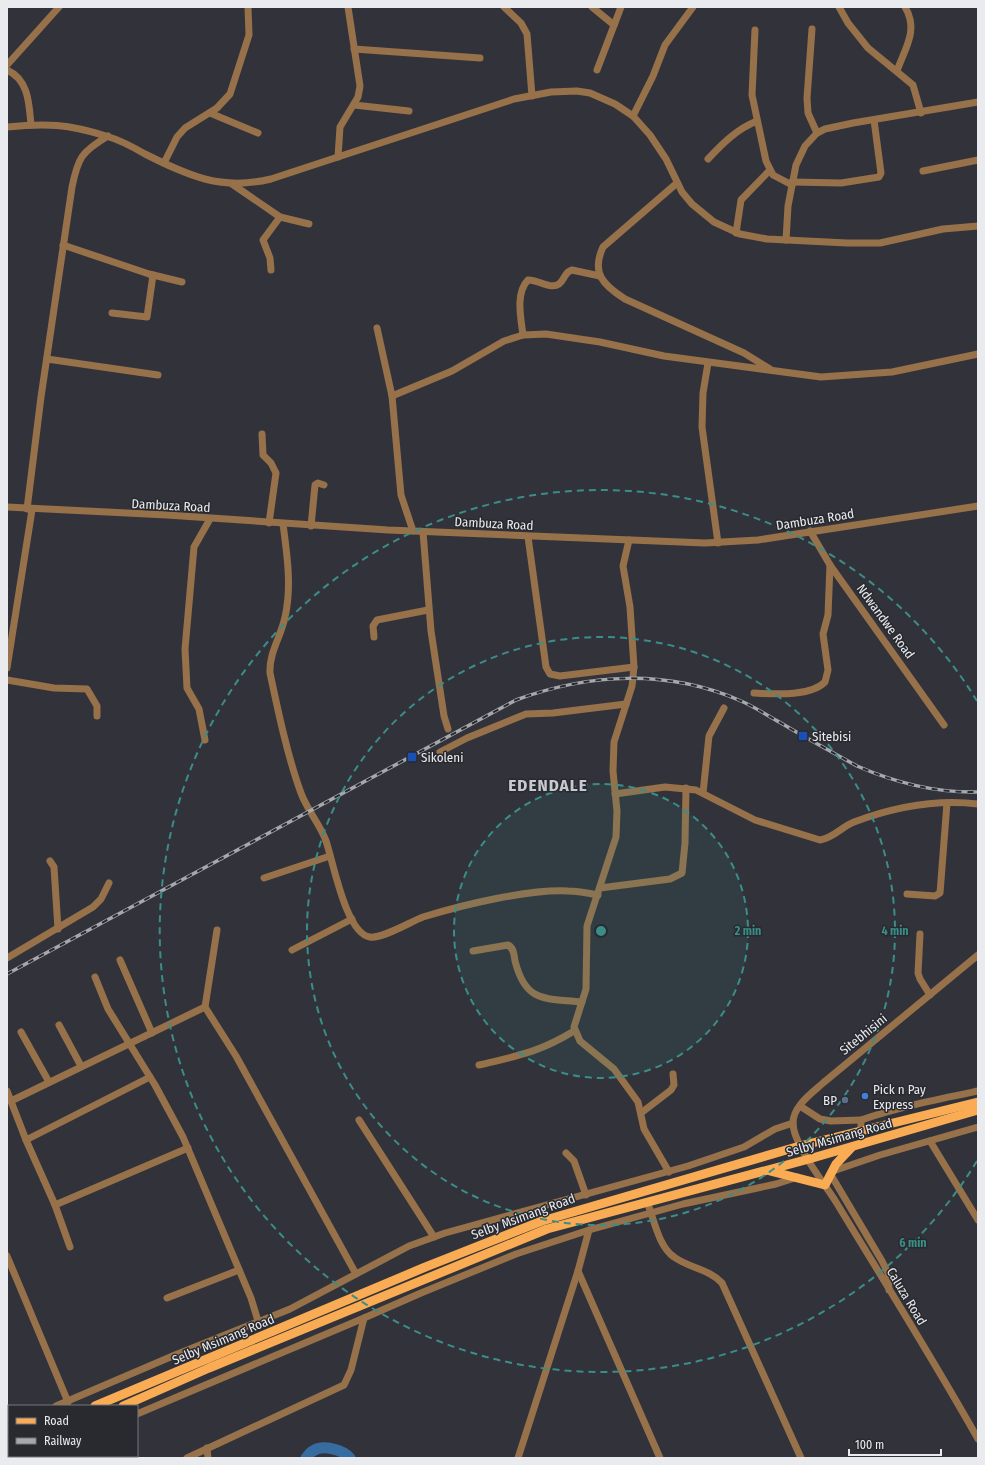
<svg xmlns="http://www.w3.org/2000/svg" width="985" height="1465" font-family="'Fira Sans Condensed',sans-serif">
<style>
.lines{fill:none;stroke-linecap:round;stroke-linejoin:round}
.river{stroke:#366ca0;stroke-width:11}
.minor{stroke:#97714a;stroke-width:7}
.major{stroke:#faac55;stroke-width:9}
.rail-casing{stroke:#a7a8ad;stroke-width:3.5}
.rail{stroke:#282a2f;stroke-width:2;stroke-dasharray:6;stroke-linecap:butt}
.ring{fill:none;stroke:#3b8d88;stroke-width:2;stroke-dasharray:7 5}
.transit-dot{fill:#1a4fb4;stroke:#282a2f;stroke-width:1.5}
.shop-dot{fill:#3f7fe0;stroke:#282a2f;stroke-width:1.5}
.service-dot{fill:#5c6f8a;stroke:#282a2f;stroke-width:1.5}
.labels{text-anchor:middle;stroke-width:3;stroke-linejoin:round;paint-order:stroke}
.street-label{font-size:13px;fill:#eaebef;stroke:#282a2f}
.poi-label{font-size:13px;fill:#eaebef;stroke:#282a2f;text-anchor:start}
.district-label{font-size:17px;font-weight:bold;letter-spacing:1px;fill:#c7c9d1;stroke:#282a2f}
.centre{fill:#3b8d88;stroke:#282a2f;stroke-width:2}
.ring-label{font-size:12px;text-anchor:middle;font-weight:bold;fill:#3b8d88;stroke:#282a2f;stroke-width:3;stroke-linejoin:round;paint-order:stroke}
</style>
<rect width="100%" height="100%" fill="#32333a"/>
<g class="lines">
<path class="river" d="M306,1458C308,1456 310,1452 313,1451C323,1444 343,1450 350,1458"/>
<g class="minor">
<path d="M504,7L521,23L527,34L532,96"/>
<path d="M592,7L614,25"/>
<path d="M839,7L848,23L868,48L913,85L921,113"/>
<path d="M812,29L807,98L808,113L817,133"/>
<path d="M755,30L752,95L766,161L773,175L792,185"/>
<path d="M354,49L480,58"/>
<path d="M7,65L59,7"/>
<path d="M7,70C29,80 29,104 31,125"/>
<path d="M597,70L621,7"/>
<path d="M897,71C905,48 919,30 905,7"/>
<path d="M354,105L409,111"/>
<path d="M210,113L258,133"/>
<path d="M633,116L653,76L665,45L693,7"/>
<path d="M7,127C46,123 68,124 106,136C120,140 133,147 145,154C189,176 221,191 271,179L514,99L551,92L577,91L590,93L615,104L633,116L650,135L666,159L682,192L692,204L714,222L740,234L767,239L847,243H880L943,229L978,226"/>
<path d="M338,157L340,127L358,97L360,86L348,7"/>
<path d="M708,159C723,143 737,129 757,121"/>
<path d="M164,163L177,137L185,128L217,108L230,94L249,35L248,7"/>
<path d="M923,171L978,160"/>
<path d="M792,182L841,183L879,177L881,173L874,120"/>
<path d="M677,183L603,247C591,273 603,285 625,299L744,353L770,369"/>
<path d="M232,184L280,217L309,224"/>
<path d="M736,233L741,200L769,171"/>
<path d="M786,240L788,206L796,165L805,146L817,133L825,129L853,123L978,102"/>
<path d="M63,245L149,274L182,282"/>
<path d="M271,270L270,258L263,240L280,217"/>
<path d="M112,313L147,317L153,275"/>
<path d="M377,328L392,396L401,495L413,531"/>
<path d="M523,335C521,319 515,293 528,280C537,279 550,290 559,284C565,280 564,272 572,270L600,276"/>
<path d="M47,359L158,375"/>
<path d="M708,363L703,393L702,427L718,543"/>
<path d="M392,396L452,371L504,341L523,335L546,334L600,342L664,356L821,377L892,372L978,354"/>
<path d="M262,434L263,455L271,463L276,473L269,523"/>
<path d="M7,507L167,515L388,530L705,543L758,540L978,506"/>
<path d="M27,509L41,397L72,187C78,158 81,152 108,136"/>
<path d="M283,524C287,555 292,586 285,617C281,637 269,652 270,673C278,711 288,758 301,793C307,810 320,824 326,841C333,861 346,934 370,937C382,939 410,922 423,917C462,905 528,889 568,891C578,891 588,893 598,895"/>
<path d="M311,526L315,485L318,483L324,485"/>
<path d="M810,531L830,565L944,725"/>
<path d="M423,532L431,631L444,716L448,729"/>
<path d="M528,537L546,667L550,674L560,676L634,667"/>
<path d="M629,540L623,566L630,607L634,667L632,686L614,742L613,771L617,811L616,837L587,926L586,989L574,1027L580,1041L614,1069L638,1102L644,1129L669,1172"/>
<path d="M374,637L373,626L377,620L428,610"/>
<path d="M7,668L32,510"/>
<path d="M7,680L54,688L87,689L97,706V716"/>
<path d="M754,693C774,694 810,697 825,682L828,670L823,634L828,615L830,565"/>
<path d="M205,740L199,709L187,688L185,649L194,547L210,519"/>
<path d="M440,752L467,738L526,714L553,713L626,704"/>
<path d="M703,793L709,736L724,708"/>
<path d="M615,794L665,787L696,790L755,820L820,840C834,838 841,827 854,822C894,807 936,799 978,804"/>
<path d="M50,861L54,867L58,929"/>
<path d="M264,878L330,856"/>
<path d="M600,888L670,879L682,873L685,843L686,788"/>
<path d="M907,894L935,896L940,893L947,803"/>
<path d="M217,930L205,1007L236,1056L356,1274"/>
<path d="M920,934L918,973L920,979L930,995"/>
<path d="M292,950L352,919"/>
<path d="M473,951L508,945C514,948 514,955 515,961C526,1004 546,998 582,1002"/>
<path d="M978,955L823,1083C812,1093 793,1106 793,1123C793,1144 824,1183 836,1202C884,1281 933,1359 978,1439"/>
<path d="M7,958L93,907L101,899L109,883"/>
<path d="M120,960L152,1033"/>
<path d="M95,977L108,1009L155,1085L183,1137L251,1298L258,1321"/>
<path d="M59,1025L81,1066"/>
<path d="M21,1032L49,1082"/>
<path d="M479,1065C517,1056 540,1052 574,1031"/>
<path d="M7,1091L26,1140L55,1205L70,1247"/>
<path d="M11,1101L205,1007"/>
<path d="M800,1106L820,1119L831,1121L861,1120"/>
<path d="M641,1113L671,1090L674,1085L673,1074"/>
<path d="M359,1120L434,1237"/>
<path d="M861,1130V1120C899,1107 939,1099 978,1091"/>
<path d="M26,1140L150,1077"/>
<path d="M930,1141L978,1220"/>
<path d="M566,1153L574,1161L586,1195"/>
<path d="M833,1171L880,1155L978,1127"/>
<path d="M831,1175L882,1261L888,1273L889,1290"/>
<path d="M647,1202C654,1218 658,1246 674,1257C689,1268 709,1269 722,1283L801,1458"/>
<path d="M55,1205L188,1148"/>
<path d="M7,1256L68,1402"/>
<path d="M578,1271L660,1458"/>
<path d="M167,1298L239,1270"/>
<path d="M56,1406L175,1355L290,1309L409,1246L445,1233L688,1166L744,1147L775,1129L793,1123"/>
<path d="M137,1414L364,1318L421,1293L516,1254L589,1230L683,1204L776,1184L798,1177"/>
<path d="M7,1429L9,1434"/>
<path d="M207,1448L208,1458"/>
<path d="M22,1456L23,1458"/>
<path d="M39,1458L43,1456"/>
<path d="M187,1458L344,1385L351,1370L364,1318"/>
<path d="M518,1458L578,1271L589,1230"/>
</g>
<g class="major">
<path d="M770,1171L825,1185L836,1164L852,1147"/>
<path d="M95,1406L423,1268L542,1221L800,1146L978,1102"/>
<path d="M123,1406L209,1368L547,1229L809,1159L978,1110"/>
<path d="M7,1442L9,1441"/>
<path d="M7,1457L10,1456"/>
</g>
<defs>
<path id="rail" d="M7,974L516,700C589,673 668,669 741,701C755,707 768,716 781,723C806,738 832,752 857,766C896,783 936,793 978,792"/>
</defs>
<use href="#rail" class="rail-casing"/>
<use href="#rail" class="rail"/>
</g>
<circle cx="601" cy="931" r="147" fill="#3b8d88" fill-opacity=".12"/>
<g class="ring">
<circle cx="601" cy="931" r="147"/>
<circle cx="601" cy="931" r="294"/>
<path d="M977 1161A441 441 0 1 1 977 701"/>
</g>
<g class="transit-dot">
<rect x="798" y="731" width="10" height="10" rx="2"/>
<rect x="407" y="752" width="10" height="10" rx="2"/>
</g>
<circle class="shop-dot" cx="865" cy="1096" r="4"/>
<circle class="service-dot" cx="845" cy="1100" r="4"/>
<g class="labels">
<g class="street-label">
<text transform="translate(171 505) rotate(3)" y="5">Dambuza Road</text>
<text transform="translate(815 519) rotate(-9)" y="5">Dambuza Road</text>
<text transform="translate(494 523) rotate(3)" y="5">Dambuza Road</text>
<text transform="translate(886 621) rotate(54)" y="5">Ndwandwe Road</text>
<text transform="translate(863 1034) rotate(-39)" y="5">Sitebhisini</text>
<text transform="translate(839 1137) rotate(-16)" y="5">Selby Msimang Road</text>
<text transform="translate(523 1216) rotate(-20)" y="5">Selby Msimang Road</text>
<text transform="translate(907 1296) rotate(59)" y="5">Caluza Road</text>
<text transform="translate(223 1339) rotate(-23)" y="5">Selby Msimang Road</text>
</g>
<g class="poi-label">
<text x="812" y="741">Sitebisi</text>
<text x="421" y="762">Sikoleni</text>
<text x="873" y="1094">Pick n Pay<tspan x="873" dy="15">Express</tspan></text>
<text x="837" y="1105" text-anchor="end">BP</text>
</g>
<g class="district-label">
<text x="548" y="791">EDENDALE</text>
</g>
</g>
<circle cx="601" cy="931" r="6" class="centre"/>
<g class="ring-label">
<text x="748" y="935">2 min</text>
<text x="895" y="935">4 min</text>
<text x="913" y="1247">6 min</text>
</g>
<rect width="985" height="1465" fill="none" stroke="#eaebef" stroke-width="16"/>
<rect x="8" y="1405" width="130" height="52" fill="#282a2f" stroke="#76777c"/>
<rect x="16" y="1418" width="20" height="6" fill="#faac55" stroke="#76777c"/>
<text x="44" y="1425" font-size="12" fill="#eaebef">Road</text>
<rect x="16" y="1438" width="20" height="6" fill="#a7a8ad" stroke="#76777c"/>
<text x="44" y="1445" font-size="12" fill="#eaebef">Railway</text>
<path d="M849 1449v6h92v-6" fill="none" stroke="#eaebef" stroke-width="2"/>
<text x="855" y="1449" font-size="12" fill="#eaebef" stroke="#282a2f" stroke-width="3" paint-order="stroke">100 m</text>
</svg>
